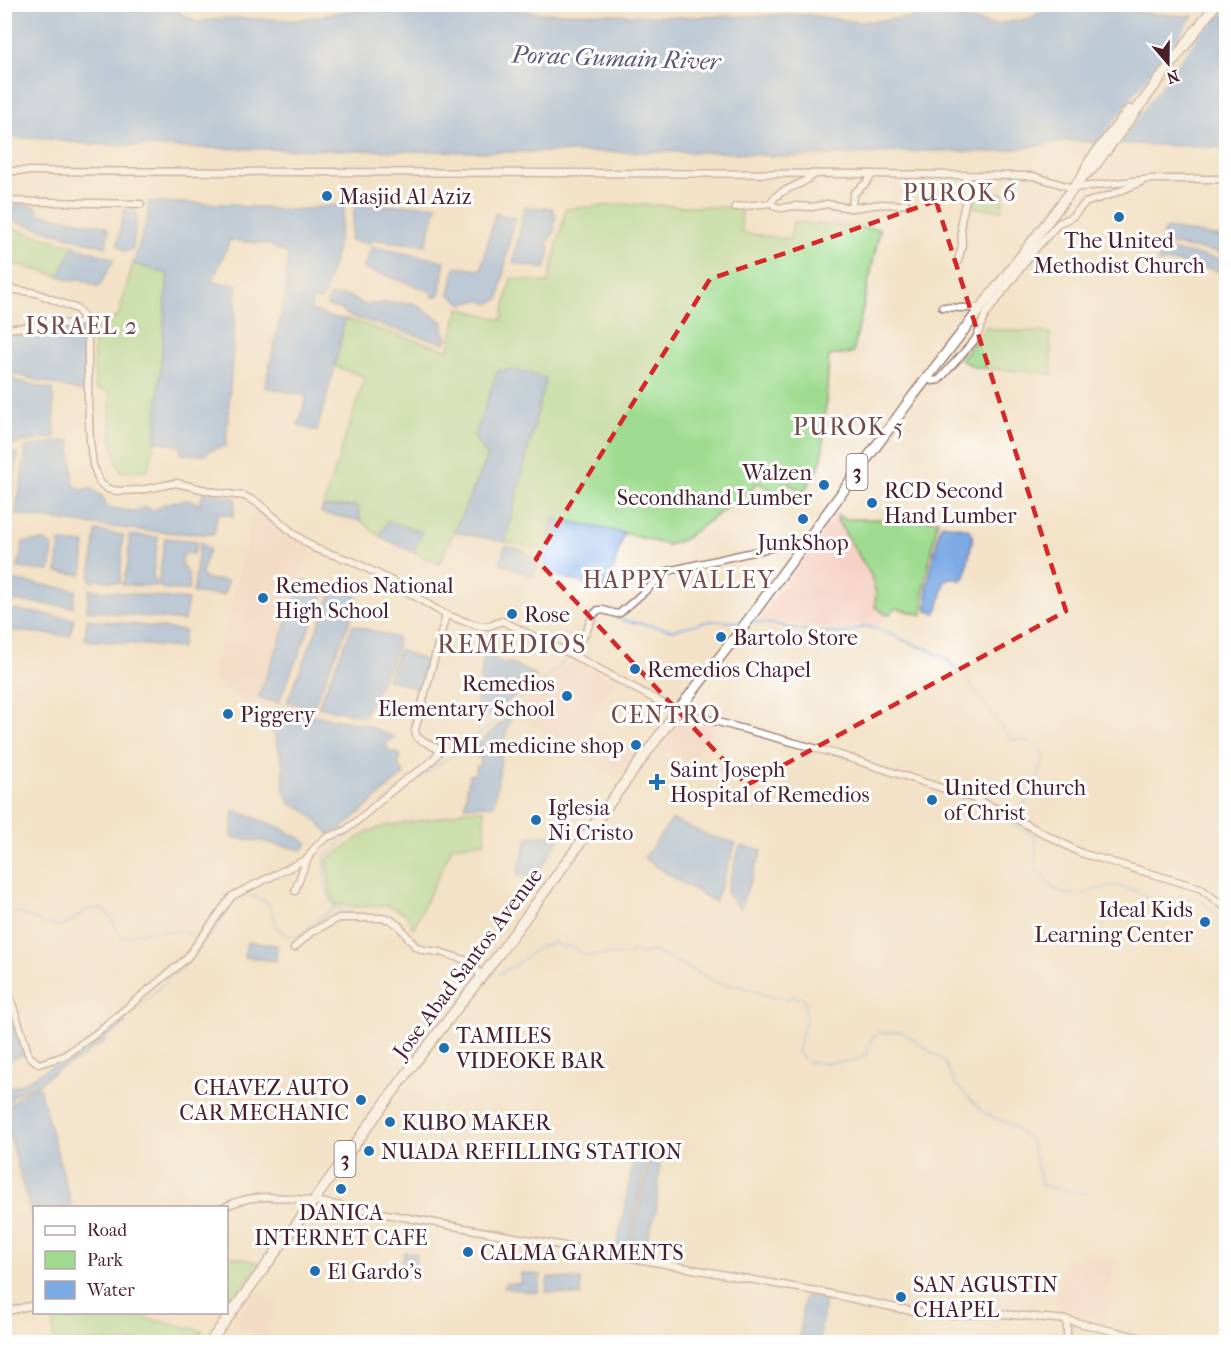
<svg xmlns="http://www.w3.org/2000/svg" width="1231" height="1347" font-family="'IM FELL French Canon',serif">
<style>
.built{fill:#f6d2c4}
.green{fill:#9fdb8f;stroke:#747d5d;stroke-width:1.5}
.water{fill:#7baae5;stroke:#626488;stroke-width:1.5}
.pier{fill:#f3e2c7}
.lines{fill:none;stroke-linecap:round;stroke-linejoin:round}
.stream{stroke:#7baae5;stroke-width:1.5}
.minor-casing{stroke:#9e8079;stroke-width:9}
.highway-casing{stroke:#9e8079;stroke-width:12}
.minor{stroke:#fff;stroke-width:6}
.highway{stroke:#fff;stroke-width:9}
.marked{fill:none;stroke:#d62828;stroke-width:4.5;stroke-dasharray:12 8;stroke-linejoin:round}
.poi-dot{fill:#1f6fb2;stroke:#fff;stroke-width:2}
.labels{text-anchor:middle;stroke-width:6;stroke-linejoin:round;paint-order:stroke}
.shield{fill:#fff;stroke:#80626b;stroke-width:1.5}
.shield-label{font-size:21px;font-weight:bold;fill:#4a1f2b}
.poi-label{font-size:22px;fill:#4a1f2b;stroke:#fff;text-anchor:start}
.street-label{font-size:22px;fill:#4a1f2b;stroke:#fff}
.water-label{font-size:24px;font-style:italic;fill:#5e5775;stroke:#fff}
.neighbourhood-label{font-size:24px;letter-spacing:1.5px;fill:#774b49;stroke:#fff}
.quarter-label{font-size:26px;letter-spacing:1.5px;fill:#774b49;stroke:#fff}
</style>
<rect width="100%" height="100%" fill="#fff"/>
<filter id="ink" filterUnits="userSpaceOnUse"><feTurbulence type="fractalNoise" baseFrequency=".0167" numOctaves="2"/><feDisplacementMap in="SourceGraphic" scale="12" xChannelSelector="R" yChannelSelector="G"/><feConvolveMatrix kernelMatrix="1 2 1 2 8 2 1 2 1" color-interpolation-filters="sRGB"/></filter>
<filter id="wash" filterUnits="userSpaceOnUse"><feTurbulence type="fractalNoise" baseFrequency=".008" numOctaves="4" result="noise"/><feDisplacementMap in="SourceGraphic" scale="24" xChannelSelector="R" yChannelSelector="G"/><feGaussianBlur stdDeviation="1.35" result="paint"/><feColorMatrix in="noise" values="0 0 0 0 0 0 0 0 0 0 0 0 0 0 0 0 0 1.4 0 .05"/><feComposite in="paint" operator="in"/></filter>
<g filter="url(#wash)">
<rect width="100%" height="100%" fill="#f3e2c7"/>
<g class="built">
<path d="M256,505L312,548L300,576L302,580L287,616L259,693L255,696L250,707L211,677Z"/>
<path d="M839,509L837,520L871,575L876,594L875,607L888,615L879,626L867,624L839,629L759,619Z"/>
<path d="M575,659L613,679L577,750L512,714L558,669Z"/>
<path d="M684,715L718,724L692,760L658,750Z"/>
<path d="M599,732L635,753L619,779L583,759Z"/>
<path d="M1085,1252L1116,1258L1105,1327L1054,1316L1063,1258L1083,1261Z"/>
<path d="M255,1290L278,1303L263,1342H252L257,1335L234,1320Z"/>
</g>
<g class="green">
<path d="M975,190L1004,193L1002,210L974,208Z"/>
<path d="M623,204L741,208L742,233L790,239L793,222L880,229L853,353L829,356L822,458L818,470L803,492L789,484L780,494L757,482L752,489L684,539L668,545L624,533L553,518L546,550L505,542L546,378L488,457L439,564L414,553L421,531L388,522L379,536L361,521L357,506L323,507L365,377L335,366L345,319L448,350L459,308L502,320L511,278L548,283L566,209Z"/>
<path d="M4,226L74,246L59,276L12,263L5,257Z"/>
<path d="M133,264L168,273L155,441L148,470L121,472C109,448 111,419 110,392L95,389L93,330L118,316Z"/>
<path d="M987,326L992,329L1050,333L1052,374L974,367L960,359Z"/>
<path d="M838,516L845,519L938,520L924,586L923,615L896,608L888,615L875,607L876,594L871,575L837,520Z"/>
<path d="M465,810H484L485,842L453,846L413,928L405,913L389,906L355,907L335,904L331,895L327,860L367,832L384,826L443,817Z"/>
<path d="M227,1255L260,1263L230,1302H227Z"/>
<path d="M54,1313H133V1315L203,1331L195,1342H53Z"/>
</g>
<g class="water">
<path d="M60,5L154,8L176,11L197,22L225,18L298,20L346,11L438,5H494L538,13H588L679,17L808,15L860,22L931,16L974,20L993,25L1031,18L1051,6L1185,16L1226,15V148L1068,141L996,152L927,151L788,157L718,152H486L190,148L87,144L47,139L20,138L5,135L4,7Z"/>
<path d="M148,202L236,204L246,208C259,204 271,210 284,210C304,210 325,206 345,204L334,261L322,300H312L311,310L329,317L345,319L335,366L317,431L298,425L307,396L265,387L285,297L288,254L267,244L230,240L212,282L237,285L226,446L210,450L205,455L181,454V446L155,441L168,274L133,264L148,216Z"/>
<path d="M19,204L35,206L40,214L105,226L109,231L106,247L10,220L5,217L9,210Z"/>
<path d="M437,205L426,245L373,240L370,244L350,240L355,206Z"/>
<path d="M524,207L552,208L556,216L553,226L555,227L554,232L547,243L550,250L545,269L513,263Z"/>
<path d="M124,210H134L137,214L133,249L125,252L119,246H117Z"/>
<path d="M495,214L514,217L499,299L489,304L479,300L463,304L449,294L455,267L481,270Z"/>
<path d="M1168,228L1226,238V273C1204,268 1180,259 1157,263L1162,249L1222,259L1224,256L1222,253L1161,243L1164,230Z"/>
<path d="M74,246L114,259L99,287L80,279L72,281L59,276Z"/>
<path d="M372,247L445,261L439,296L433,297L431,291L363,268Z"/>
<path d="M329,296H348L364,305L381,303H413L443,322V330L447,338L444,343L349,316L343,310L327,306Z"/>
<path d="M83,326L84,392L5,372V336Z"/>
<path d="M498,370H517L546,378L505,542L454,532L488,457L474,437Z"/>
<path d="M5,378L53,390L55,437L5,445Z"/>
<path d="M70,440L74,486L83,490L90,488L103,497L107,507L137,512C144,505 145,506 153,510L160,507L165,503L169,504L171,502L189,500L200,504L204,490L222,496L236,498L233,516L218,513L214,534C149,534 79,523 15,514L21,484L26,447Z"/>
<path d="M5,451L18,454L8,512H5Z"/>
<path d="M357,506L361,521L321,513L323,507Z"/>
<path d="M553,518L624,533L607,590L542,572Z"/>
<path d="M388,521L422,532L414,553L379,536Z"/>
<path d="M942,524L968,529L973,535L965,577L961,580L951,578L945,580L938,609L935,613L927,611V586L940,527Z"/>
<path d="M96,531L123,535L120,583L97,579L94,582L90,580Z"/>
<path d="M129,535L158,537L153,574L156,586L122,585C129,568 129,552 129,535Z"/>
<path d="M165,538L197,541L194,554L187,553L182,556V565L189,575V590L163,589L158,585Z"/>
<path d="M45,541L53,547L50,571L18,568L23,542Z"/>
<path d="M60,542L85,544L82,575L57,572Z"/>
<path d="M200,542L209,549L202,573L204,579L228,581L223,595L193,593Z"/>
<path d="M505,546L525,551L530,557L535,558L539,562L535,575L527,574L500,563Z"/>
<path d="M5,579L76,590L73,607L5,600Z"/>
<path d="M303,580L326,589L278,703L258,698Z"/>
<path d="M334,588L351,590L359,600L313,707L287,702Z"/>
<path d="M89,589L188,600L184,621L87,610Z"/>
<path d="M4,608L74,619L70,636L5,630Z"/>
<path d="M87,619L185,631L181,648L85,640Z"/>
<path d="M353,625L397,638V648L364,716L318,707Z"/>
<path d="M485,648H488L491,656L504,664L511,663L536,676L525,686L519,684L514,690L517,694L489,716L476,708Z"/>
<path d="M399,650L428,661L421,690L387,679Z"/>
<path d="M280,709L365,725L394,737L386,744L389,752H397L401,757L398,764L404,774L340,830L329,834C318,822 307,809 291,804L284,791L283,764L273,730Z"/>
<path d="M512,713L504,740L494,805L465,806L469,775L475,774L476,767L480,765L481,758L469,753Z"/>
<path d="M234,810L279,827L308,843L302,850L260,841L231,837Z"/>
<path d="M672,820L710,836L736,843L715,902L676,879L644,858Z"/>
<path d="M562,834L536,877L517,875L528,837Z"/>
<path d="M740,846L762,850L740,908L726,893Z"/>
<path d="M247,942L277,945L276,961L244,957Z"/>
<path d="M4,986L25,1054L5,1062H4Z"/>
<path d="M119,1019L126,1023L113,1033L106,1036L104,1042L89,1051L84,1057L57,1070L34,1087L24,1090L14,1095L7,1104L5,1114V1094L10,1088L25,1082L68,1057L91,1042Z"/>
<path d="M39,1087L72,1207L34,1208V1227L5,1118C11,1097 21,1094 39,1087Z"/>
<path d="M635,1160L646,1162L628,1249L617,1247L633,1162Z"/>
<path d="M649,1162L660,1165L656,1211L643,1251L631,1250V1247Z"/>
<path d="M404,1252L416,1254V1274L414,1276L401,1274L400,1272Z"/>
<path d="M521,1273L541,1275L538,1293L504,1288L506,1283L520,1284Z"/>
<path d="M548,1277L581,1280V1296L546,1292Z"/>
<path d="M808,1296L822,1298L825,1301L819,1342H799L804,1297Z"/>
</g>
<path class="pier" d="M1197,12H1220L1210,24L1201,32L1116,146H1096Z"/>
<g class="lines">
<g class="stream">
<path d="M615,616L617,619L673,630L709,621L742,622"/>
<path d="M752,622L767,623L814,632L844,633L867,626L885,631L903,640L927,649L945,658L967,680L1010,739L1029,742L1045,754L1035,788L1016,818"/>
<path d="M589,632L595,621L597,615"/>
<path d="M1014,822L1013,824L1036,837V869L1053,888L1065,894L1083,895L1097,889L1116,885L1137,891L1151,900L1189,898L1202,901L1226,924"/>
<path d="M4,913C9,913 14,912 19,913C34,916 47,929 63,925C77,922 89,900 105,911C114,917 114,931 123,937C153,929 169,929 199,936"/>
<path d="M378,915C365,914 347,915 336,907C325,899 325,870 325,857L396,793L462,749L566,660"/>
<path d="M383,915C391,916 399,919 404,927"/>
<path d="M412,937L428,947"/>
<path d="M432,949C449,946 466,954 481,962"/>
<path d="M498,974L514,966L541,946L553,943L555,940L554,943L564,948L569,945L585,955L629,954L634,951L641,954L652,951L679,963L721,984L739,986L769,996L787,999L794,996L805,999L806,1020L797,1052L809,1062L827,1063L855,1061L866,1054L870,1041L877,1033L903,1032L944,1061L956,1085L984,1113L1011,1125L1030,1140L1041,1179V1185L1088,1195"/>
<path d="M122,1021L194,957L206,938L215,930L230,907L241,897L250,895L268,903L276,926L287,936L297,937L335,907"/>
</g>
</g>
</g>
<g filter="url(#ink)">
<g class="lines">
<defs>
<g id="minor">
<path d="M4,171L866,174L1033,176L1073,188L1151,179H1226"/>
<path d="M4,201L141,204"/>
<path d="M771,203L776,207L782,208L794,206L812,207L827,204L851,208L854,193L865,184L873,174"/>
<path d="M735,207L771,203C777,191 792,188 803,182C807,180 811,177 815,174"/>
<path d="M851,208L882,204L900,205L906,203"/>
<path d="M958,261L962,246L961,221L966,199V175"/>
<path d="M4,288L36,293L77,309L87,322L88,332V398L90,442L93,465L100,483L108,489L117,491L141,490L176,483L219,493L244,496L258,503L294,534L316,549L352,561L396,583L399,587L446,615L479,626H489L502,621L569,653L677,711L840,755L972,798L995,808L1081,853L1200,888L1226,908"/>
<path d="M942,307L962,308H981"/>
<path d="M4,329L87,322"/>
<path d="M928,377L932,381L939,380L974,341C980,333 981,323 986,314L1037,247L1059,223L1072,217L1085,203L1113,194L1141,182"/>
<path d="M568,652H573L575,649L586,632L593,615L598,610H603L617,614L620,613L668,571L784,545L801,548"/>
<path d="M295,891C303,871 308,846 330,836C336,834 342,833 347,829C367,814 385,795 405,780C418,771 432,765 440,750L418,738L416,735L415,730L446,615"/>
<path d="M294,948L311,932L339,918H381L391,920L399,926L415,946L423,950L440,952L465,960L476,969L481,977"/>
<path d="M4,978L29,1056L39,1064L64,1056L94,1035L186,959L232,896L307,859"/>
<path d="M223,1208C253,1191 282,1198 314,1201L821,1292L901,1309L938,1315L1003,1314L1067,1320L1158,1342"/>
<path d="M4,1312L34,1305"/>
<path d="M1067,1342V1320"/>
</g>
<g id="highway">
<path d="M1083,175L1089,162L1129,110"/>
<path d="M210,1342L413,1065L493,962L675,714L738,634L913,396L1082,177L1093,168L1216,4"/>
</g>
</defs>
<use href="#minor" class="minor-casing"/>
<use href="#highway" class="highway-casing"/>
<use href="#minor" class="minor"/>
<use href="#highway" class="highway"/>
</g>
</g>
<path d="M0 0H1231V1347H0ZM936,201L1066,611L747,785L536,559L710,279Z" fill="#f3e2c7" fill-opacity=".55" fill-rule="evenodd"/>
<path class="marked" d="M936,201L1066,611L747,785L536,559L710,279Z"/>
<g class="poi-dot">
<circle cx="327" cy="196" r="6"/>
<circle cx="1119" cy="217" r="6"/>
<circle cx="824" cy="485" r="6"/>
<circle cx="872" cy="503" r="6"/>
<circle cx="803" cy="519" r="6"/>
<circle cx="263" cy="598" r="6"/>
<circle cx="512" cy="614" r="6"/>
<circle cx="721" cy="637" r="6"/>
<circle cx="635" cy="669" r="6"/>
<circle cx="567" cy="696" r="6"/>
<circle cx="228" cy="714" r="6"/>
<circle cx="636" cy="745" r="6"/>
<path d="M654 773h6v6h6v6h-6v6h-6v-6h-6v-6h6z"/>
<circle cx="932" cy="800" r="6"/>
<circle cx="536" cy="820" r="6"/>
<circle cx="1205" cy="922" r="6"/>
<circle cx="444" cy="1048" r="6"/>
<circle cx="361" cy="1100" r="6"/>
<circle cx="390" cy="1122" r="6"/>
<circle cx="369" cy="1151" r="6"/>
<circle cx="341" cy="1189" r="6"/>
<circle cx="468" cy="1252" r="6"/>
<circle cx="315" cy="1271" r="6"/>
<circle cx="901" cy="1297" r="6"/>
</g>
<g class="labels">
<g class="shield">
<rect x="846.5" y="454" width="21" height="36" rx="4.5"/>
<rect x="334.5" y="1141" width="21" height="36" rx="4.5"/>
</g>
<g class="shield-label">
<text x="857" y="479">3</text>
<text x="345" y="1166">3</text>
</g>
<g class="poi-label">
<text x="339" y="204">Masjid Al Aziz</text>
<text x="1119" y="248" text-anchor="middle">The United<tspan x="1119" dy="25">Methodist Church</tspan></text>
<text x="812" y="480" text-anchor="end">Walzen<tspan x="812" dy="25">Secondhand Lumber</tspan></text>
<text x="884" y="498">RCD Second<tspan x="884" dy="25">Hand Lumber</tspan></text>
<text x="803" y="550" text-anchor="middle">JunkShop</text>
<text x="275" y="593">Remedios National<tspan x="275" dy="25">High School</tspan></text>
<text x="524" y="622">Rose</text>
<text x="733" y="645">Bartolo Store</text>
<text x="647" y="677">Remedios Chapel</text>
<text x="555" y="691" text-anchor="end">Remedios<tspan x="555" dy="25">Elementary School</tspan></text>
<text x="240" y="722">Piggery</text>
<text x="624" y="753" text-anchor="end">TML medicine shop</text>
<text x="670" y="777">Saint Joseph<tspan x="670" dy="25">Hospital of Remedios</tspan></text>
<text x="944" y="795">United Church<tspan x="944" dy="25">of Christ</tspan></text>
<text x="548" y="815">Iglesia<tspan x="548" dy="25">Ni Cristo</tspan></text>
<text x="1193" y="917" text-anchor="end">Ideal Kids<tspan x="1193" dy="25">Learning Center</tspan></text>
<text x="456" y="1043">TAMILES<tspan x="456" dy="25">VIDEOKE BAR</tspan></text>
<text x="349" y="1095" text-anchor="end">CHAVEZ AUTO<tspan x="349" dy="25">CAR MECHANIC</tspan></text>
<text x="402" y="1130">KUBO MAKER</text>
<text x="381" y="1159">NUADA REFILLING STATION</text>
<text x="341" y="1220" text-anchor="middle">DANICA<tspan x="341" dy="25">INTERNET CAFE</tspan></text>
<text x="480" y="1260">CALMA GARMENTS</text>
<text x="327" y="1279">El Gardo's</text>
<text x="913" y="1292">SAN AGUSTIN<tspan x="913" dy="25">CHAPEL</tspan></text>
</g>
<g class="street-label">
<text transform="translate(467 963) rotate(-53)" y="8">Jose Abad Santos Avenue</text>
</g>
<g class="water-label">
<text transform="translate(616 58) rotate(2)" y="8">Porac Gumain River</text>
</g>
<g class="neighbourhood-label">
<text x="960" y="201">PUROK 6</text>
<text x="82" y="334">ISRAEL 2</text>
<text x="849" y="435">PUROK 5</text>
<text x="679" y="588">HAPPY VALLEY</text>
<text x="666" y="723">CENTRO</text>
</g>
<g class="quarter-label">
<text x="512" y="653">REMEDIOS</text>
</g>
</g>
<rect width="1231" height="1347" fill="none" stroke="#fff" stroke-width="24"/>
<rect x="33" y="1206" width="195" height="108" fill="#ffffff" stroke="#b7a5aa" stroke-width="1.5"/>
<rect x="45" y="1226" width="30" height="9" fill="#ffffff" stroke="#b7a5aa" stroke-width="1.5"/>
<text x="87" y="1236" font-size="18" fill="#4a1f2b">Road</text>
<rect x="45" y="1251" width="30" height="18" fill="#9fdb8f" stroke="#b7a5aa" stroke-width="1.5"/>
<text x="87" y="1266" font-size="18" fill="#4a1f2b">Park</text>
<rect x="45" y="1281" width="30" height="18" fill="#7baae5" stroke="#b7a5aa" stroke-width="1.5"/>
<text x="87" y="1296" font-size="18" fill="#4a1f2b">Water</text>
<g transform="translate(1168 63) rotate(160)" stroke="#ffffff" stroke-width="4.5" paint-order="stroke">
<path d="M0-4.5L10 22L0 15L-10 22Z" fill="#4a1f2b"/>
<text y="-9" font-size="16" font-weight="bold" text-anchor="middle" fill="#4a1f2b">N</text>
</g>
</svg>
